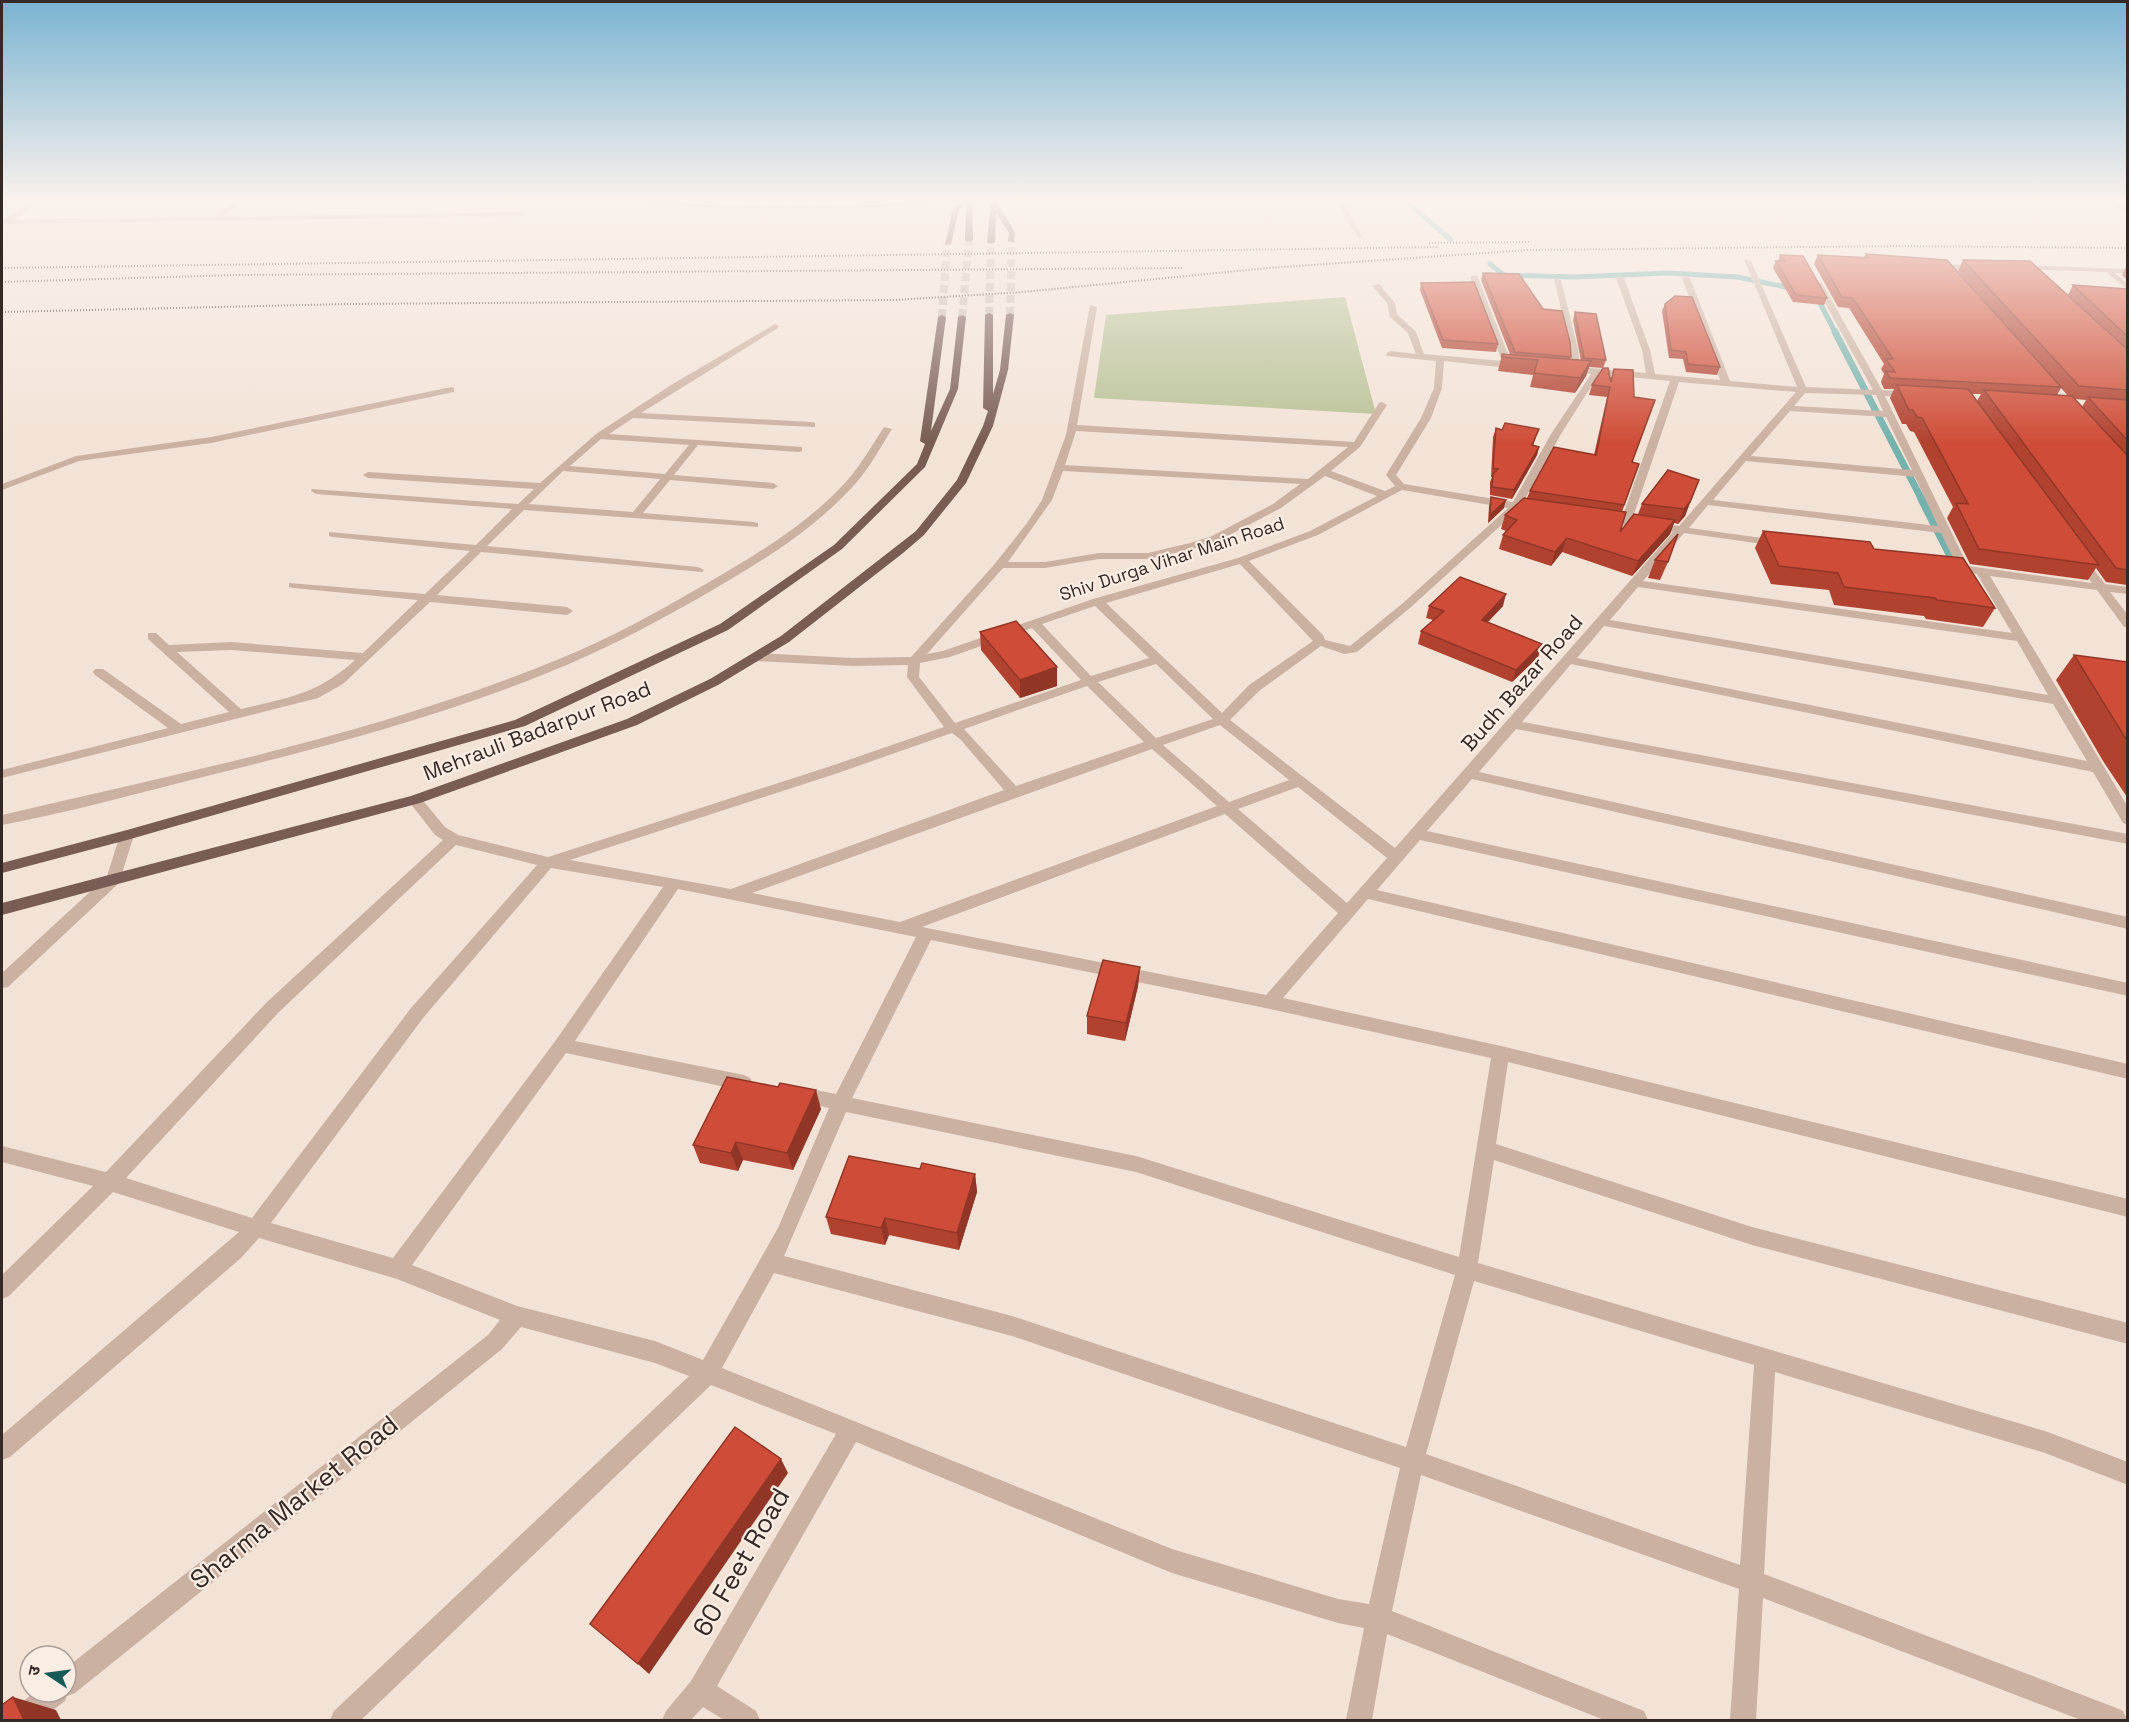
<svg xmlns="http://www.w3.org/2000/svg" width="2129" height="1722" font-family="'Space Grotesk','Noto Sans Devanagari',sans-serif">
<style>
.green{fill:#b8c296}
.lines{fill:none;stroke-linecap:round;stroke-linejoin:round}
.stream-far2{stroke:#74b2ae;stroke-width:5}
.stream-far1{stroke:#74b2ae;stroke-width:7}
.stream{stroke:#74b2ae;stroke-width:8}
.major-tunnel{stroke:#cdbeb3;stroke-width:8;stroke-dasharray:8 4;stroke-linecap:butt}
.minor{fill:#cbb1a2;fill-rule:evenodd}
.major{fill:#795d55;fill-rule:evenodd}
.rail{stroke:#352925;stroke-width:2;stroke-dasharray:1 2;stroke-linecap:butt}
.wall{fill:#b24230;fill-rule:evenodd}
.shaded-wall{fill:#913627}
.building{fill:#cf4d38;stroke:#913627;stroke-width:1.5}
.labels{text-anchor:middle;stroke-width:4.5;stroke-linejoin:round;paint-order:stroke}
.far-street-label{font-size:18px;fill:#352925;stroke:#faede3}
.street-label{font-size:21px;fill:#352925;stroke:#faede3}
.near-street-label{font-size:26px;fill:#352925;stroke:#faede3}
</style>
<rect width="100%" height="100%" fill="#f3e3d7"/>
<path class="green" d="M1345,297L1376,414L1094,398L1106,315Z"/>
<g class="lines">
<g class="stream-far2">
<path d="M1406,201L1451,240"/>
<path d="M1490,264L1504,275L1574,277L1668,273L1737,277L1796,289"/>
<path d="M1815,293L1836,334"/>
</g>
<path class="stream-far1" d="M1835,332L1922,500"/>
<path class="stream" d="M1921,498L1952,559"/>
<g class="major-tunnel">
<path d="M989,315L991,242"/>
<path d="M1010,315L1012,241"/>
<path d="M942,317L947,244"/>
<path d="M962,317L969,240"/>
</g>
<g class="minor">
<path d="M33,201H41L13,220L213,217L235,201H243L221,217L523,212L526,214L523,216L2,224V220Z"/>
<path d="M1336,201H1343L1362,237H1358Z"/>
<path d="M1892,201H1900L1903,205L1898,206Z"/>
<path d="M2106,201H2115L2128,208V213Z"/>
<path d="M1744,259L1751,261L1806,387L1873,390L1814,283L1818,281L1822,283L1882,390L1915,392V396L1912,397L1885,396L1968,566L2092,583L2074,559L2080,556L2084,557L2105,584L2128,587V594L2110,592L2128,615V627H2124L2097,590L1990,576L2128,807V825L2123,823L2093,772L1571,664L1522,722L2128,834V844L1516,729L1479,772L2128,917V929L1472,779L1427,831L2128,983V996L1420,840L1377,890L2128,1064V1079L1368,899L1283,998L1501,1046L2128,1199V1217L1508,1062L1496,1144L1752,1227L2128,1323V1344L1752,1245L1494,1160L1478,1263L2045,1431L2128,1462V1485L2045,1453L1775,1372L1764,1574L2114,1707L2123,1711L2127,1720H2081L1763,1598L1756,1720H1730L1739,1589L1421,1475L1392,1611L1644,1711L1648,1720H1604L1387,1634L1372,1720H1346L1364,1628L1338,1623L1172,1573L856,1442L717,1686L756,1711L760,1720H724L703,1707L691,1720H662L666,1711L691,1681L836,1434L711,1385L361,1720H330L334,1711L689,1376L655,1363L521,1327L502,1349L75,1693L67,1696L65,1701L40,1720H7L11,1711L35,1692H66V1668L488,1335L500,1320L397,1279L259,1238L241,1258L10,1457L2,1460V1435L239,1232L113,1192L9,1296L2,1299V1275L93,1186L2,1162V1146L106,1172L267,1002L443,840L435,835L410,803L408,800L410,797H420L445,827L458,835L548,857L828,767L944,727L907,677L908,665L852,666L755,661L749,657L755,653L852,658L911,657L993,566L1027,523L1042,500L1066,435L1090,305L1097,307L1077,425L1354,442L1379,403L1382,402L1387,405L1360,447L1331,471L1385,491L1395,486L1386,475L1421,418L1434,388L1436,361L1387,356L1386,354L1390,351L1416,354L1408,333L1390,317L1387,303L1372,286L1379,284L1395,303L1397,314L1416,332L1424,354L1502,361L1470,277L1477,275L1511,362L1521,365L1508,368L1444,361L1442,388L1431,418L1396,475L1404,484L1513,502L1551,434L1591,374L1568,372L1564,369L1571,367L1570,349L1554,278L1561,280L1578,349L1580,367L1646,373L1642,350L1616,278L1620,276L1624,278L1650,350L1655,374L1720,380L1682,278L1686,276L1690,278L1730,381L1797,387ZM1599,374L1670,381L1622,518L1605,516L1600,519L1605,522L1673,532L1395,848L1230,720L1259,691L1321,646L1344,654L1357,652L1411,607L1518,510L1537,511V507L1522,504L1561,434ZM1679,382L1796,392L1679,526L1632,520ZM1805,393L1876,395L1883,411L1794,406ZM1790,411L1886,417L1912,470L1751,456ZM1076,431L1348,447L1308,479L1065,465ZM1746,461L1915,477L1938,526L1713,500ZM1063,471L1300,484L1273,504L1212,536L1190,543L1148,553H1099L1045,562H1008L1052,500ZM1325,476L1377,496L1310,531L1238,558L1093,599L943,651L927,654L1003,568H1045L1099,559H1148L1197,548L1220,540L1281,508ZM1402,490L1508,508L1403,603L1350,646L1325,640L1323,635L1249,561L1318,535ZM1708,505L1941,533L1956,564L1948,565V569L1977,574L2012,633L1643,581L1684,533L1777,546L1782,543L1777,540L1689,528ZM1240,564L1313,641L1249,685L1222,713L1106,603ZM1638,587L2017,641L2048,695L1610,620ZM1095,606L1149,658L1091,676L1042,624ZM1604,626L2053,704L2087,761L1577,658ZM1032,628L1081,680L955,723L919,677L920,663L950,657ZM1156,664L1213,719L1156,738L1098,682ZM1087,686L1144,742L1016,786L964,729ZM1220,725L1289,780L1229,802L1163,745ZM952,733L960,739L1004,790L731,889L570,860L838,773ZM1152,749L1217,806L900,922L752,893ZM1298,787L1387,858L1347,903L1238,809ZM1225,814L1338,913L1266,995L922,927ZM456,845L537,865L411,1008L252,1218L126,1178L279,1012ZM551,868L663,887L556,1040L393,1258L271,1223L423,1018ZM678,889L916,937L836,1094L800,1087L794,1090L791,1095L794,1100L829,1108L778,1228L703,1360L655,1341L517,1306L412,1265L566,1053L744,1091L750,1088L753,1083L750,1078L744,1075L575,1041ZM931,940L1270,1009L1491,1058L1459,1257L1136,1156L852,1098ZM846,1112L1136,1172L1455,1275L1406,1447L1012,1316L784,1256ZM774,1273L1012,1336L1400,1468L1369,1604L1338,1599L1172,1549L722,1368ZM1474,1281L1754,1365L1740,1565L1426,1454Z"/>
<path d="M1981,264L1984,268L1952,269L1959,278L1955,280L1943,267L1947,265Z"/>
<path d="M2020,265L2128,269V273H2115L2128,284V290L2106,272L2017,269Z"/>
<path d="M775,324L779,326L778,328L641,413L812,422L815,423V427L633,418L609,434L802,447V451L799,452L698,445L674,475L773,483L778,486L773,489L670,480L643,513L754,522L758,523V527L524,510L487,546L698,567L704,570L702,572L481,552L437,595L567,607L573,611L567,615L430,602L343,684L318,698L2,778V770L168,728L95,675L93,672L95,669H103L181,724L229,712L148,639V633H156L169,645L231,642L363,653L418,600L293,588L289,587V583L425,594L470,551L333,537L329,536V532L476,545L512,509L316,494L311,491L312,489L518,504L534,489L368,478L363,475L368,472L540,483L596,434L671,385ZM601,439L689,445L665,474L570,466ZM563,471L660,479L633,512L529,504ZM231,650L355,660C316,695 290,697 241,709L177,652Z"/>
<path d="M451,387L454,388V392L211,443L79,461L2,490V484L76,456L211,437Z"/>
<path d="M884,427L892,429C880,448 870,467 856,483C817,527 766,559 716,588C668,616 620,642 569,664C454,713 332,745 211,775C142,792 72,812 2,825V815C190,771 380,733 559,659C609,639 657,612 704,585C756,555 812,522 851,476C863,461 873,444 884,427Z"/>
<path d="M127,830L134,835L119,883L8,987L2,988V973L107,876L120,835Z"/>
</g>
<g class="major">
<path d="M965,201H972L973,240L969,242L965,240L966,206L959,209L951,244L945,245L953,208Z"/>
<path d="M991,201H997L1015,233L1014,242L1008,241L1009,233L996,213L995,242L991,244L987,242Z"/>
<path d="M989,313L993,315V394L1000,370L1006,315L1010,313L1014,315L1008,370L993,426L966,483L924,535L903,553L789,642L718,685L637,725L420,803L2,915V903L411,796L627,719L710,679L781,636L916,531L957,480L983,426L988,411L983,408L985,315Z"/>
<path d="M942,315L946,317L931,431L950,389L958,317L962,315L966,317L958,389L925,467L842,549L728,630L525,726L127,840L2,873V863L127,830L515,720L720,624L834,545L917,464L925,444L920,441L938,317Z"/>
</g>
<g class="rail">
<path d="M615,201C729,209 843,210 957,201"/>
<path d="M1429,243L1531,242"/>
<path d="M2,268L1438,247"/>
<path d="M2,282L235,275L1183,268"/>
<path d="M2,312L348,304L894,300L1023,292L1268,268L1528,250L1901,246L2128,248"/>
</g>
</g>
<g class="wall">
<path d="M1866,254L2017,338L1958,271L1963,260L2068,295L2073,285L2127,289V585L2106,582L2096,568L2088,580L1970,564L1947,518L1953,507L1914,432L1910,431L1906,424H1902L1890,398L1894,389H1884L1881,382L1884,374L1881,369L1884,364L1849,308L1838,307L1814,264L1818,255L1864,257ZM2061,388L2068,396L2057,395ZM1972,394H1981L1977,401ZM2075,399L2086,400L2082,407Z"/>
<path d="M1780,255L1827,298L1824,305L1793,302L1773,268L1776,261H1778Z"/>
<path d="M2127,265V280L2122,275Z"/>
<path d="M1483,273L1571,357L1570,360L1581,361L1573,320L1575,312L1606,360L1603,368L1589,367L1586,376L1575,393L1530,387L1533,375L1498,371L1502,354H1510L1481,280Z"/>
<path d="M1421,283L1498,344L1496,352L1442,348L1420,290Z"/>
<path d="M1665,304L1720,367L1717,375L1686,372L1683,359L1669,358L1662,311Z"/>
<path d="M1614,369L1632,462L1639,464L1622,512L1620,532L1638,514L1642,504L1699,480L1685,516L1678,524L1674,523L1670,534L1632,576L1562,552L1551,566L1499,549L1503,535L1506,531L1501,529L1505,515L1527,498L1530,491L1594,455L1607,397L1589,395L1592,385L1611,379Z"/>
<path d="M1496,428L1536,437L1533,446L1539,447L1537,455L1512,499L1490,495V482L1492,477H1491L1493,437Z"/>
<path d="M1491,497L1504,508L1488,523L1489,506Z"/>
<path d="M1763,531L1874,549L1995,608L1983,627L1926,619L1924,616L1834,605L1829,590L1771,584L1755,548Z"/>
<path d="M1655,560L1668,562L1660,580L1648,578Z"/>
<path d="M1429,606H1503L1488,622L1542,644L1538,657L1512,682L1418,644L1421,631L1433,620L1426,618Z"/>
<path d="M980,632L1057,667V686L1020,698L981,650Z"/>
<path d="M2074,655L2127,662V797L2103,761L2056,680Z"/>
<path d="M1140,967L1138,986L1125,1041L1087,1034V1016Z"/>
<path d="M778,1087L821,1109L793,1170L743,1160L738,1171L700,1163L693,1145Z"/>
<path d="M920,1169L975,1174L977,1192L959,1250L889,1235L885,1245L831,1234L826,1217Z"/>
</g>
<g class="shaded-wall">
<path d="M1591,361L1586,376L1575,393L1580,378Z"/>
<path d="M1539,447L1537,455L1512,499L1514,490Z"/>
<path d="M1506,500L1504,508L1488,523L1490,515Z"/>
<path d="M1690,502L1685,516L1678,524L1684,509Z"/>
<path d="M1675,520L1670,534L1632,576L1638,561Z"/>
<path d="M1567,538L1562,552L1551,566L1555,552Z"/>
<path d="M1506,594L1503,606L1478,632L1482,620Z"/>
<path d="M1542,644L1538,657L1512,682L1516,670Z"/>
<path d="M1057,667V686L1020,698V680Z"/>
<path d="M1140,967L1138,986L1125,1041L1126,1023Z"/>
<path d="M816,1090L821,1109L793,1170L787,1153Z"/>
<path d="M736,1142L743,1160L738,1171L731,1153Z"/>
<path d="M975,1174L977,1192L959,1250L957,1233Z"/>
<path d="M885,1218L889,1235L885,1245L881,1228Z"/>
<path d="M781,1459L788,1473L649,1674L638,1664Z"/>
<path d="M13,1697L56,1710L61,1720H24Z"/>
</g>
<g class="building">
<path d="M1866,254L1947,260L2061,387L1890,378L1886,371L1895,372L1886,359H1893L1853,298L1842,297L1818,255L1869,258Z"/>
<path d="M1780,255L1803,256L1827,298L1796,295L1776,261H1785Z"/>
<path d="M1963,260L2030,261L2127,349V390L2079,386Z"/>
<path d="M1483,273L1519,274L1543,309L1562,311L1570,342L1571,357L1515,352Z"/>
<path d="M1474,282L1498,344L1443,340L1421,283Z"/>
<path d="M2073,285L2127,289V336Z"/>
<path d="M1675,296L1692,297L1720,367L1688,364L1686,352L1671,350L1665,304Z"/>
<path d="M1575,312L1596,314L1606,360L1584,358Z"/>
<path d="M1502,354L1591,361L1580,378L1534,373L1538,360L1502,357Z"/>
<path d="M1603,368H1608L1611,382L1614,369L1633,370L1634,397L1655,400L1632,462L1639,464L1624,505L1530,491L1554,447L1596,455L1610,387L1592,385Z"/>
<path d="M1897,385L1968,389L2099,565L1979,549L1956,503L1968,504L1922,418L1917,417L1913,410H1909Z"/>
<path d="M1984,390L2072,396L2127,455V570L2116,568Z"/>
<path d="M2088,397L2127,400V440Z"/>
<path d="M1505,423L1539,429L1532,445L1539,447L1514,490L1492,487L1493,474L1498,469L1493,468L1496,428L1502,430Z"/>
<path d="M1668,470L1699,480L1690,502L1684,509L1642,504Z"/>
<path d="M1491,497L1506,500L1490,515Z"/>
<path d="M1524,498L1626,512L1620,532L1634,514L1675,520L1638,561L1567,538L1555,552L1503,535L1517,520L1505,515Z"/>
<path d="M1763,531L1870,542L1874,549L1963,558L1995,608L1937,600L1935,598L1844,587L1838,573L1779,566Z"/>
<path d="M1678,534L1668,562L1655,560Z"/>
<path d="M1460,577L1506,594L1482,620L1542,644L1516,670L1421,631L1444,611L1429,606Z"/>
<path d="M1016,621L1057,667L1020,680L980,632Z"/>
<path d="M2074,655L2127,662V740L2124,736Z"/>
<path d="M1103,960L1140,967L1126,1023L1087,1016Z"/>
<path d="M727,1077L778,1087L780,1083L816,1090L787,1153L736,1142L731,1153L693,1145Z"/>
<path d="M849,1156L920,1169L922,1163L975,1174L957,1233L885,1218L881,1228L826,1217Z"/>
<path d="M735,1427L781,1459L638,1664L590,1624Z"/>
<path d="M13,1697L24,1720H2V1705Z"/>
</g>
<linearGradient id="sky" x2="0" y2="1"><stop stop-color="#79b3d1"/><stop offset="0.45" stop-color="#faf2ed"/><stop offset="1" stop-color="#faf2ed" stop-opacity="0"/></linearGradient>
<rect width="2129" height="443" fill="url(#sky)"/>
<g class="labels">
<g class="far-street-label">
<text transform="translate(1172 559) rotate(-18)" y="6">Shiv Durga Vihar Main Road</text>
</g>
<g class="street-label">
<text transform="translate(1522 683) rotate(-49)" y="7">Budh Bazar Road</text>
<text transform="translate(537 731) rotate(-21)" y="7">Mehrauli Badarpur Road</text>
</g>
<g class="near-street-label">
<text transform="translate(294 1502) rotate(-39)" y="9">Sharma Market Road</text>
<text transform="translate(741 1562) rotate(-60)" y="9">60 Feet Road</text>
</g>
</g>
<rect width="2129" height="1722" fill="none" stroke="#352925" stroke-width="6"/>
<g transform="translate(48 1674) rotate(283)"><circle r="28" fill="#faede3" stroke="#ab9f97" stroke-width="1.5"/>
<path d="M0-4.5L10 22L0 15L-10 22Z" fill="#185a57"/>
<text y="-9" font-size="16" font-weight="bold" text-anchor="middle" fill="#352925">उ</text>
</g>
</svg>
